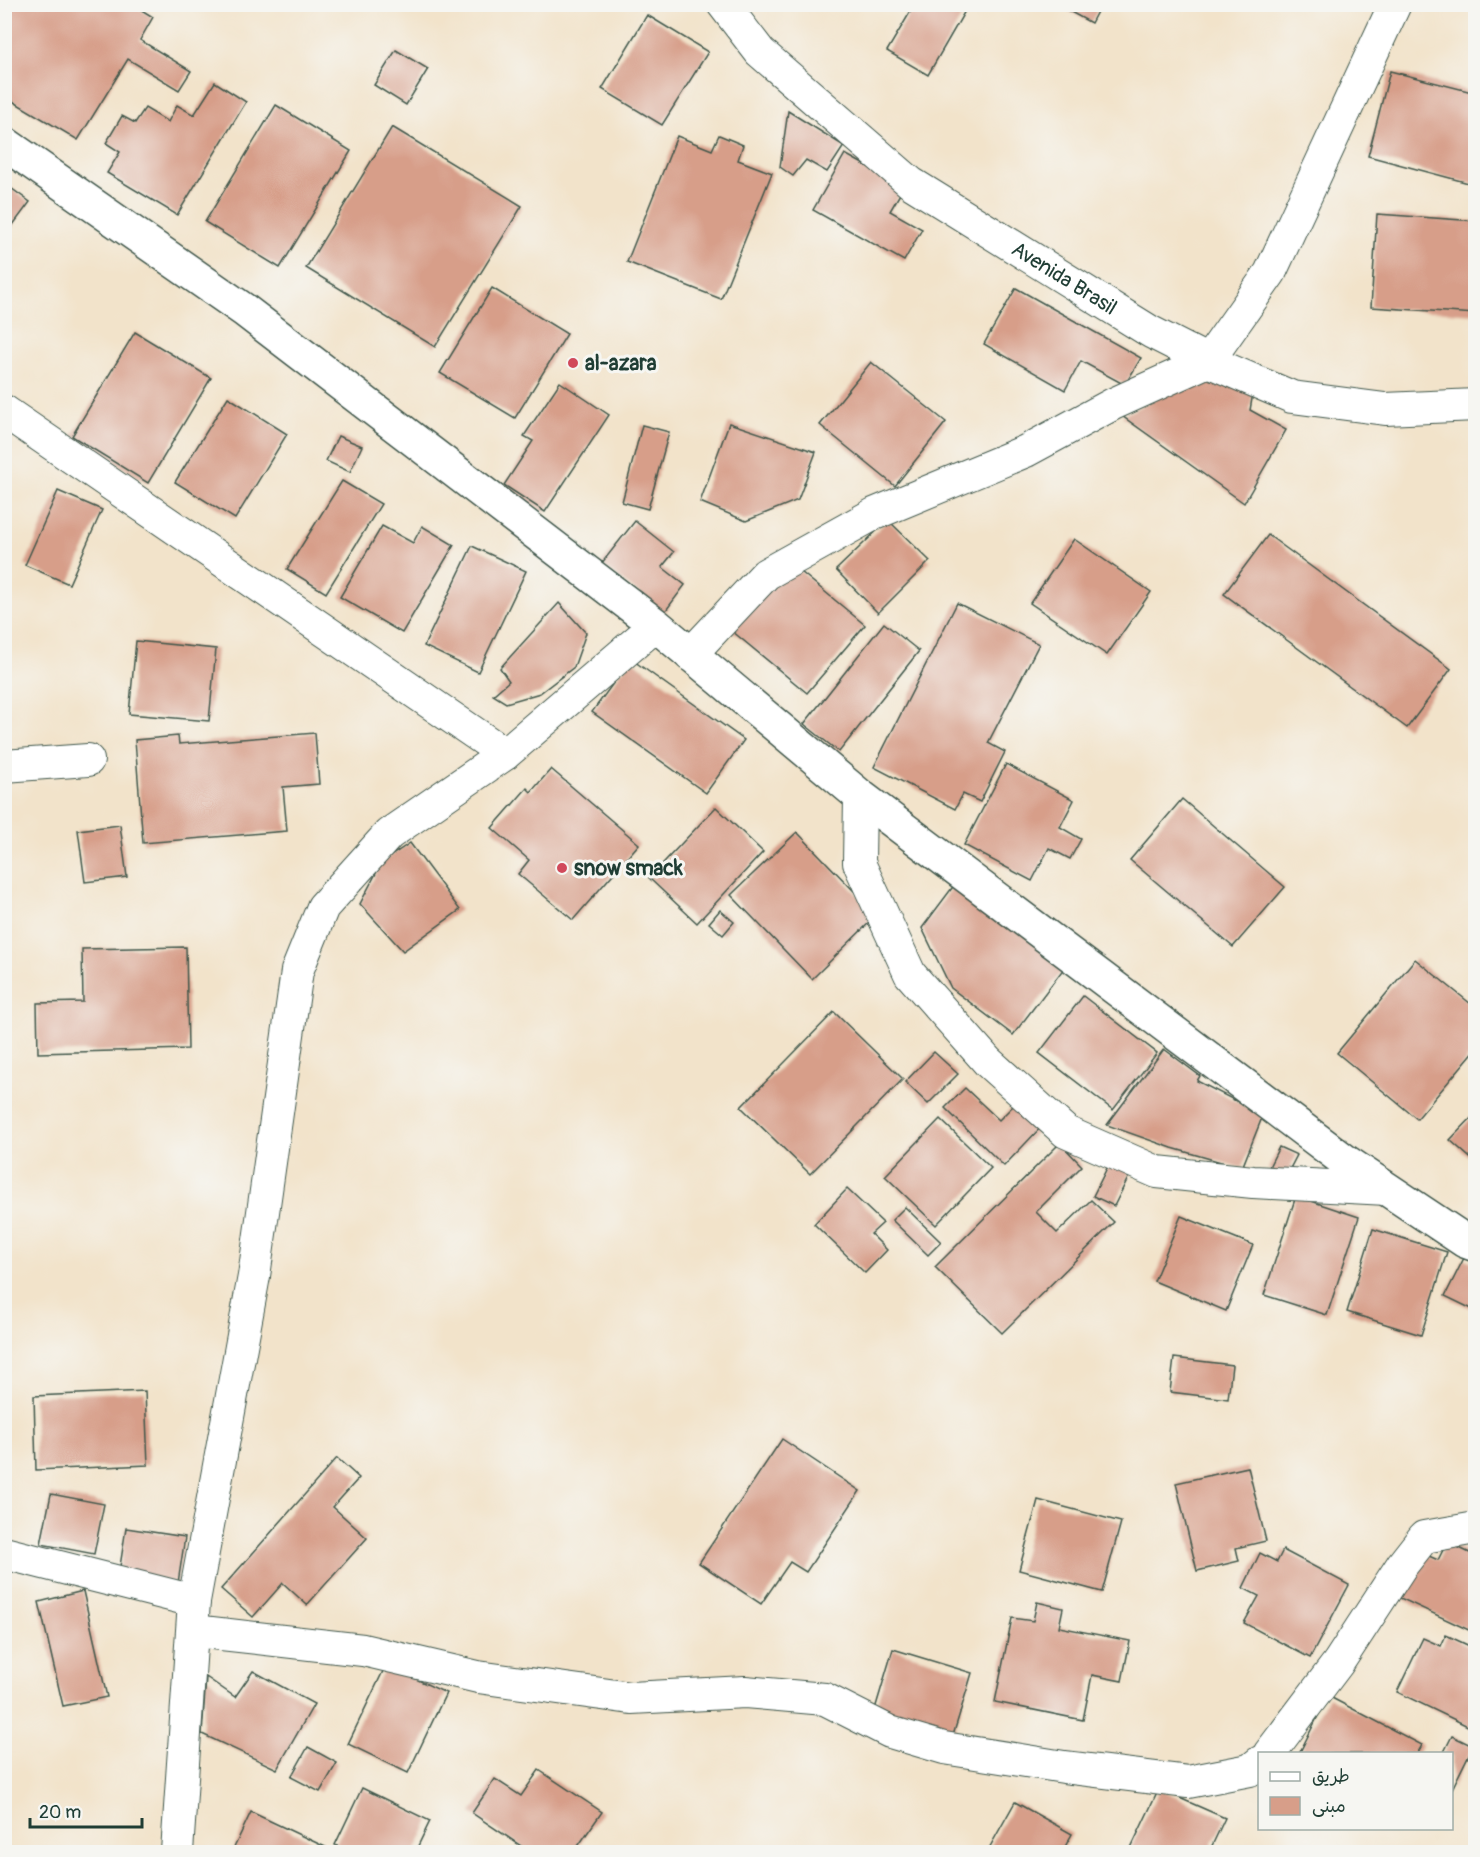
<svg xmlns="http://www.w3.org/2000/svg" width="1480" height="1857" font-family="Pangolin,'Playpen Sans Arabic',sans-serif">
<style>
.building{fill:#d79e89}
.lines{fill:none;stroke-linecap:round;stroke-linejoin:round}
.minor-casing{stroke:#3f564a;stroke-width:34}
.secondary-casing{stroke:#3f564a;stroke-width:36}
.minor{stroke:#fff;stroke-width:32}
.secondary{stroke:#fff;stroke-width:33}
.poi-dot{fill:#d1495b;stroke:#f6f6f2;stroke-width:2}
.labels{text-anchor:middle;stroke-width:6;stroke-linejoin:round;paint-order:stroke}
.street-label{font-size:21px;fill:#1f3d34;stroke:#f6f6f2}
.poi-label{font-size:21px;font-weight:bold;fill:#1f3d34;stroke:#f6f6f2;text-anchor:start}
</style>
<rect width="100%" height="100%" fill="#f6f6f2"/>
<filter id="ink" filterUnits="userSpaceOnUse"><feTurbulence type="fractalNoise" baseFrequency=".0167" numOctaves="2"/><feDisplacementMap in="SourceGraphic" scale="12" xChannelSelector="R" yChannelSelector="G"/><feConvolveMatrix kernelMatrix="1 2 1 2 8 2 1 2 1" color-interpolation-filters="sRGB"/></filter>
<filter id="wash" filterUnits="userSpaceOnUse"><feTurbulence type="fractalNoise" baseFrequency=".008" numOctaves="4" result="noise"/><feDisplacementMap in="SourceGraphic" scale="24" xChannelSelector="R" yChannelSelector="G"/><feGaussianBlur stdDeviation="1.35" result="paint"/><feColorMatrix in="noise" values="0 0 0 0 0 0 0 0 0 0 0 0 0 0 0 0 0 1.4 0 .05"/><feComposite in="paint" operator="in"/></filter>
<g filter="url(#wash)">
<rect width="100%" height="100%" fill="#f2e3ca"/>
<g id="blocks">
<g class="building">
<path d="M4,4H132L153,17L140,40L191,71L179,90L128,59L78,140L4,96Z"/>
<path d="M915,4H969L928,75L887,51Z"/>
<path d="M1056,4H1101L1091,23Z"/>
<path d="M647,15L708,52L662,125L602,89Z"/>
<path d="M396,50L428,69L406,105L374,85Z"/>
<path d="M1390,71L1476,93V185L1368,156Z"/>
<path d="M215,82L246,102L177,215L107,173L120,152L106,143L122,116L135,123L145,108L168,122L177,105L194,115Z"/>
<path d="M276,105L351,151L280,268L205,222Z"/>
<path d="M788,111L844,146L827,172L806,160L793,176L780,167Z"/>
<path d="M392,127L522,206L435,347L306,268Z"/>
<path d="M719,135L743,145L738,160L772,173L721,299L627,262L677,136L712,150Z"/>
<path d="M845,154L904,187L890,211L922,229L904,261L813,210Z"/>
<path d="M4,183L30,202L4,237Z"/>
<path d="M1377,214L1476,221V314L1371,307Z"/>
<path d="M492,288L567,334L515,418L440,373Z"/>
<path d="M1016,288L1141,358L1125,385L1081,361L1065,390L984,344Z"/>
<path d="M135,332L211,378L148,483L72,436Z"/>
<path d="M871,362L946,422L895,486L820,425Z"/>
<path d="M1202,374L1253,393L1250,410L1286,430L1244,503L1122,416Z"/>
<path d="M560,382L609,415L545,512L504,485L533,441L524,436Z"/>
<path d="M228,397L287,434L235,519L175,482Z"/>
<path d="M729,423L816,452L798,500L746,521L700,502Z"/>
<path d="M642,425L669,432L648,509L622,502Z"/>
<path d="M338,436L362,446L350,472L326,461Z"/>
<path d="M342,481L381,504L326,593L287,569Z"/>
<path d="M58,491L102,510L69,584L25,565Z"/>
<path d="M888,520L930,561L878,613L836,570Z"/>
<path d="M635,521L674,552L662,567L685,585L664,613L601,564Z"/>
<path d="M382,526L413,543L422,526L454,545L402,633L340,597Z"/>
<path d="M1268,535L1451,669L1407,728L1224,594Z"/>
<path d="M1074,539L1151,592L1107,655L1030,603Z"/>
<path d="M472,546L526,571L478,672L424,646Z"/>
<path d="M789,562L865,625L807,693L732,631Z"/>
<path d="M559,603L586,633L574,667L540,693L506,703L493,695L509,681L500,668Z"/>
<path d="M957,603L1039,644L988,743L1005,752L980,802L963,794L955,809L874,767Z"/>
<path d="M884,623L919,651L839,752L804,724Z"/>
<path d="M136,641L216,649L209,721L129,714Z"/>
<path d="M631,659L744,740L706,793L592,712Z"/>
<path d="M315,733L319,784L283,787L287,831L143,843L135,740L178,736L179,744Z"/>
<path d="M1006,764L1074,800L1060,827L1081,839L1070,859L1049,848L1032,881L964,845Z"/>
<path d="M551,769L639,844L573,920L518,874L529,860L492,828L527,788L531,792Z"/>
<path d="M1182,799L1285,887L1233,947L1130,860Z"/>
<path d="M716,807L763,852L697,923L649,878Z"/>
<path d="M120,825L127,877L85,882L78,830Z"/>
<path d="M797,832L877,915L812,979L731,895Z"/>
<path d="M410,843L460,910L403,951L360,904L382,862Z"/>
<path d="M958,880L1068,963L1013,1035L951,988L922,928Z"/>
<path d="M720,910L734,922L723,935L709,923Z"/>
<path d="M186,947L188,1049L38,1053L37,1003L83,1002L82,949Z"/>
<path d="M1415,959L1476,1008V1049L1417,1119L1337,1053Z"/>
<path d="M1083,996L1157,1053L1113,1110L1039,1053Z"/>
<path d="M834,1012L903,1079L810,1174L741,1107Z"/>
<path d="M1164,1049L1200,1076L1197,1081L1263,1115L1242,1168L1172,1148L1107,1125Z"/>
<path d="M934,1052L958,1074L928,1104L905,1082Z"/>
<path d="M965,1088L999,1120L1018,1101L1043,1125L1004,1166L945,1108Z"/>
<path d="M1476,1113V1163L1450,1140Z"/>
<path d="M940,1119L991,1168L936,1225L885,1176Z"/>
<path d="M1060,1143L1082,1166L1036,1212L1057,1233L1091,1200L1114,1222L1002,1333L935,1267Z"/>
<path d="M1279,1147L1297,1155L1285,1178L1268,1169Z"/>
<path d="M1110,1162L1131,1172L1114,1206L1093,1196Z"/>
<path d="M847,1189L883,1223L871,1234L887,1250L865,1273L814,1224Z"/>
<path d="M1296,1196L1359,1217L1327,1315L1264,1295Z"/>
<path d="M905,1207L941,1242L928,1255L892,1220Z"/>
<path d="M1181,1216L1253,1245L1226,1311L1154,1281Z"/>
<path d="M1373,1229L1447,1252L1421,1335L1347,1312Z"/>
<path d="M1464,1258L1476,1264V1311L1445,1296Z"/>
<path d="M1174,1358L1232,1365L1228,1399L1170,1392Z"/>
<path d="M145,1391L148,1465L36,1470L34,1396Z"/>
<path d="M782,1439L860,1491L806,1572L790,1562L761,1604L699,1563Z"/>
<path d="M337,1458L359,1478L333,1507L367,1538L307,1605L283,1583L253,1617L221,1589Z"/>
<path d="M1248,1467L1266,1541L1236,1548L1239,1561L1197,1571L1176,1483Z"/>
<path d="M51,1494L104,1504L94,1554L41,1544Z"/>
<path d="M1038,1500L1121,1522L1102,1592L1019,1570Z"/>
<path d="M126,1528L185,1537L178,1583L119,1573Z"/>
<path d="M1447,1542L1476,1556V1626L1473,1632L1400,1598L1422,1553L1438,1560Z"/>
<path d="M1283,1550L1349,1585L1310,1658L1244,1623L1259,1596L1243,1588L1260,1553L1277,1562Z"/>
<path d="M83,1591L107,1697L63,1706L39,1602Z"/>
<path d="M1037,1602L1063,1608L1059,1627L1130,1641L1122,1681L1092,1675L1083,1720L995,1702L1012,1618L1033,1621Z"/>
<path d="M1446,1635L1476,1649L1471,1661L1476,1663V1730L1397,1692L1423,1638L1441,1646Z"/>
<path d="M893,1649L972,1673L952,1739L873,1716Z"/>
<path d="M386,1665L446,1693L408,1773L348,1744Z"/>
<path d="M253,1671L314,1704L277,1769L202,1734L206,1677L235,1697Z"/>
<path d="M1328,1696L1422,1745L1417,1754H1299Z"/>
<path d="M1452,1736L1473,1746L1452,1789V1754H1443Z"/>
<path d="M308,1747L337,1763L320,1792L291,1777Z"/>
<path d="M539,1770L602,1812L574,1852H530L472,1813L495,1779L521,1796Z"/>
<path d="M362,1788L430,1821L415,1852H350L335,1845Z"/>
<path d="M1159,1789L1225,1818L1209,1852H1129Z"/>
<path d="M1015,1802L1072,1834L1062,1852H987Z"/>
<path d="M251,1812L336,1852H232Z"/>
</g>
</g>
</g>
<g filter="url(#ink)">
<use href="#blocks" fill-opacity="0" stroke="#3f564a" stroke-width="1.5"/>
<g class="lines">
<defs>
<g id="minor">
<path id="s1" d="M723,4L760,52L911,183L1151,332L1208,361L1292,397L1385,409L1476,405"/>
<path d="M4,411L505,754"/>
<path d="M690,655L766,574L874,514L1026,451L1113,404L1208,361L1270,273L1395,4"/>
<path d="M4,766L88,760"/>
<path d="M860,796L859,863L910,974L988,1062L1066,1132L1157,1172L1253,1182L1387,1189"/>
<path d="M4,1553L194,1601"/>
<path d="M194,1631L363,1650L478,1677L631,1698L745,1692L825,1699L890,1732L944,1748L1064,1767L1188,1782L1250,1770L1260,1762"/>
<path d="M1269,1754L1338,1663L1402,1565L1424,1537L1476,1528"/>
<path d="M177,1852L194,1601L254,1276L297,971L323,907L389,834L505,754L656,625"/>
</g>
<path id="secondary" d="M4,143L244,310L656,625L860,796L1345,1161L1465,1241L1476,1245"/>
</defs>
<use href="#minor" class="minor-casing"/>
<use href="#secondary" class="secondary-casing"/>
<use href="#minor" class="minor"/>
<use href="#secondary" class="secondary"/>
</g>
</g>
<g class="poi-dot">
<circle cx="573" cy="363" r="6"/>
<circle cx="562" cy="868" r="6"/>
</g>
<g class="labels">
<g class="street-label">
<text dy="7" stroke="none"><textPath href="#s1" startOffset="441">Avenida Brasil</textPath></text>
</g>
<g class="poi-label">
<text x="585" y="370">al-azara</text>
<text x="574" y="875">snow smack</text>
</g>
</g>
<rect width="1480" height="1857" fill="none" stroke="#f6f6f2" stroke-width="24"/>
<rect x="1258" y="1752" width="195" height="78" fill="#f6f6f2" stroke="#a0aca6" stroke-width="1.5"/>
<rect x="1270" y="1772" width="30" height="9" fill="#ffffff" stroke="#a0aca6" stroke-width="1.5"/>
<text x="1312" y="1782" font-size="18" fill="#1f3d34">طريق</text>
<rect x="1270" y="1797" width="30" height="18" fill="#d79e89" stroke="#a0aca6" stroke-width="1.5"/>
<text x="1312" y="1812" font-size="18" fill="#1f3d34">مبنى</text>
<path d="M30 1818v9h112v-9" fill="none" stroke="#1f3d34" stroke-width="3"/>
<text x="39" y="1818" font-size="18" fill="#1f3d34" stroke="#f6f6f2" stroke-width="4.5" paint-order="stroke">20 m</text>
</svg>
